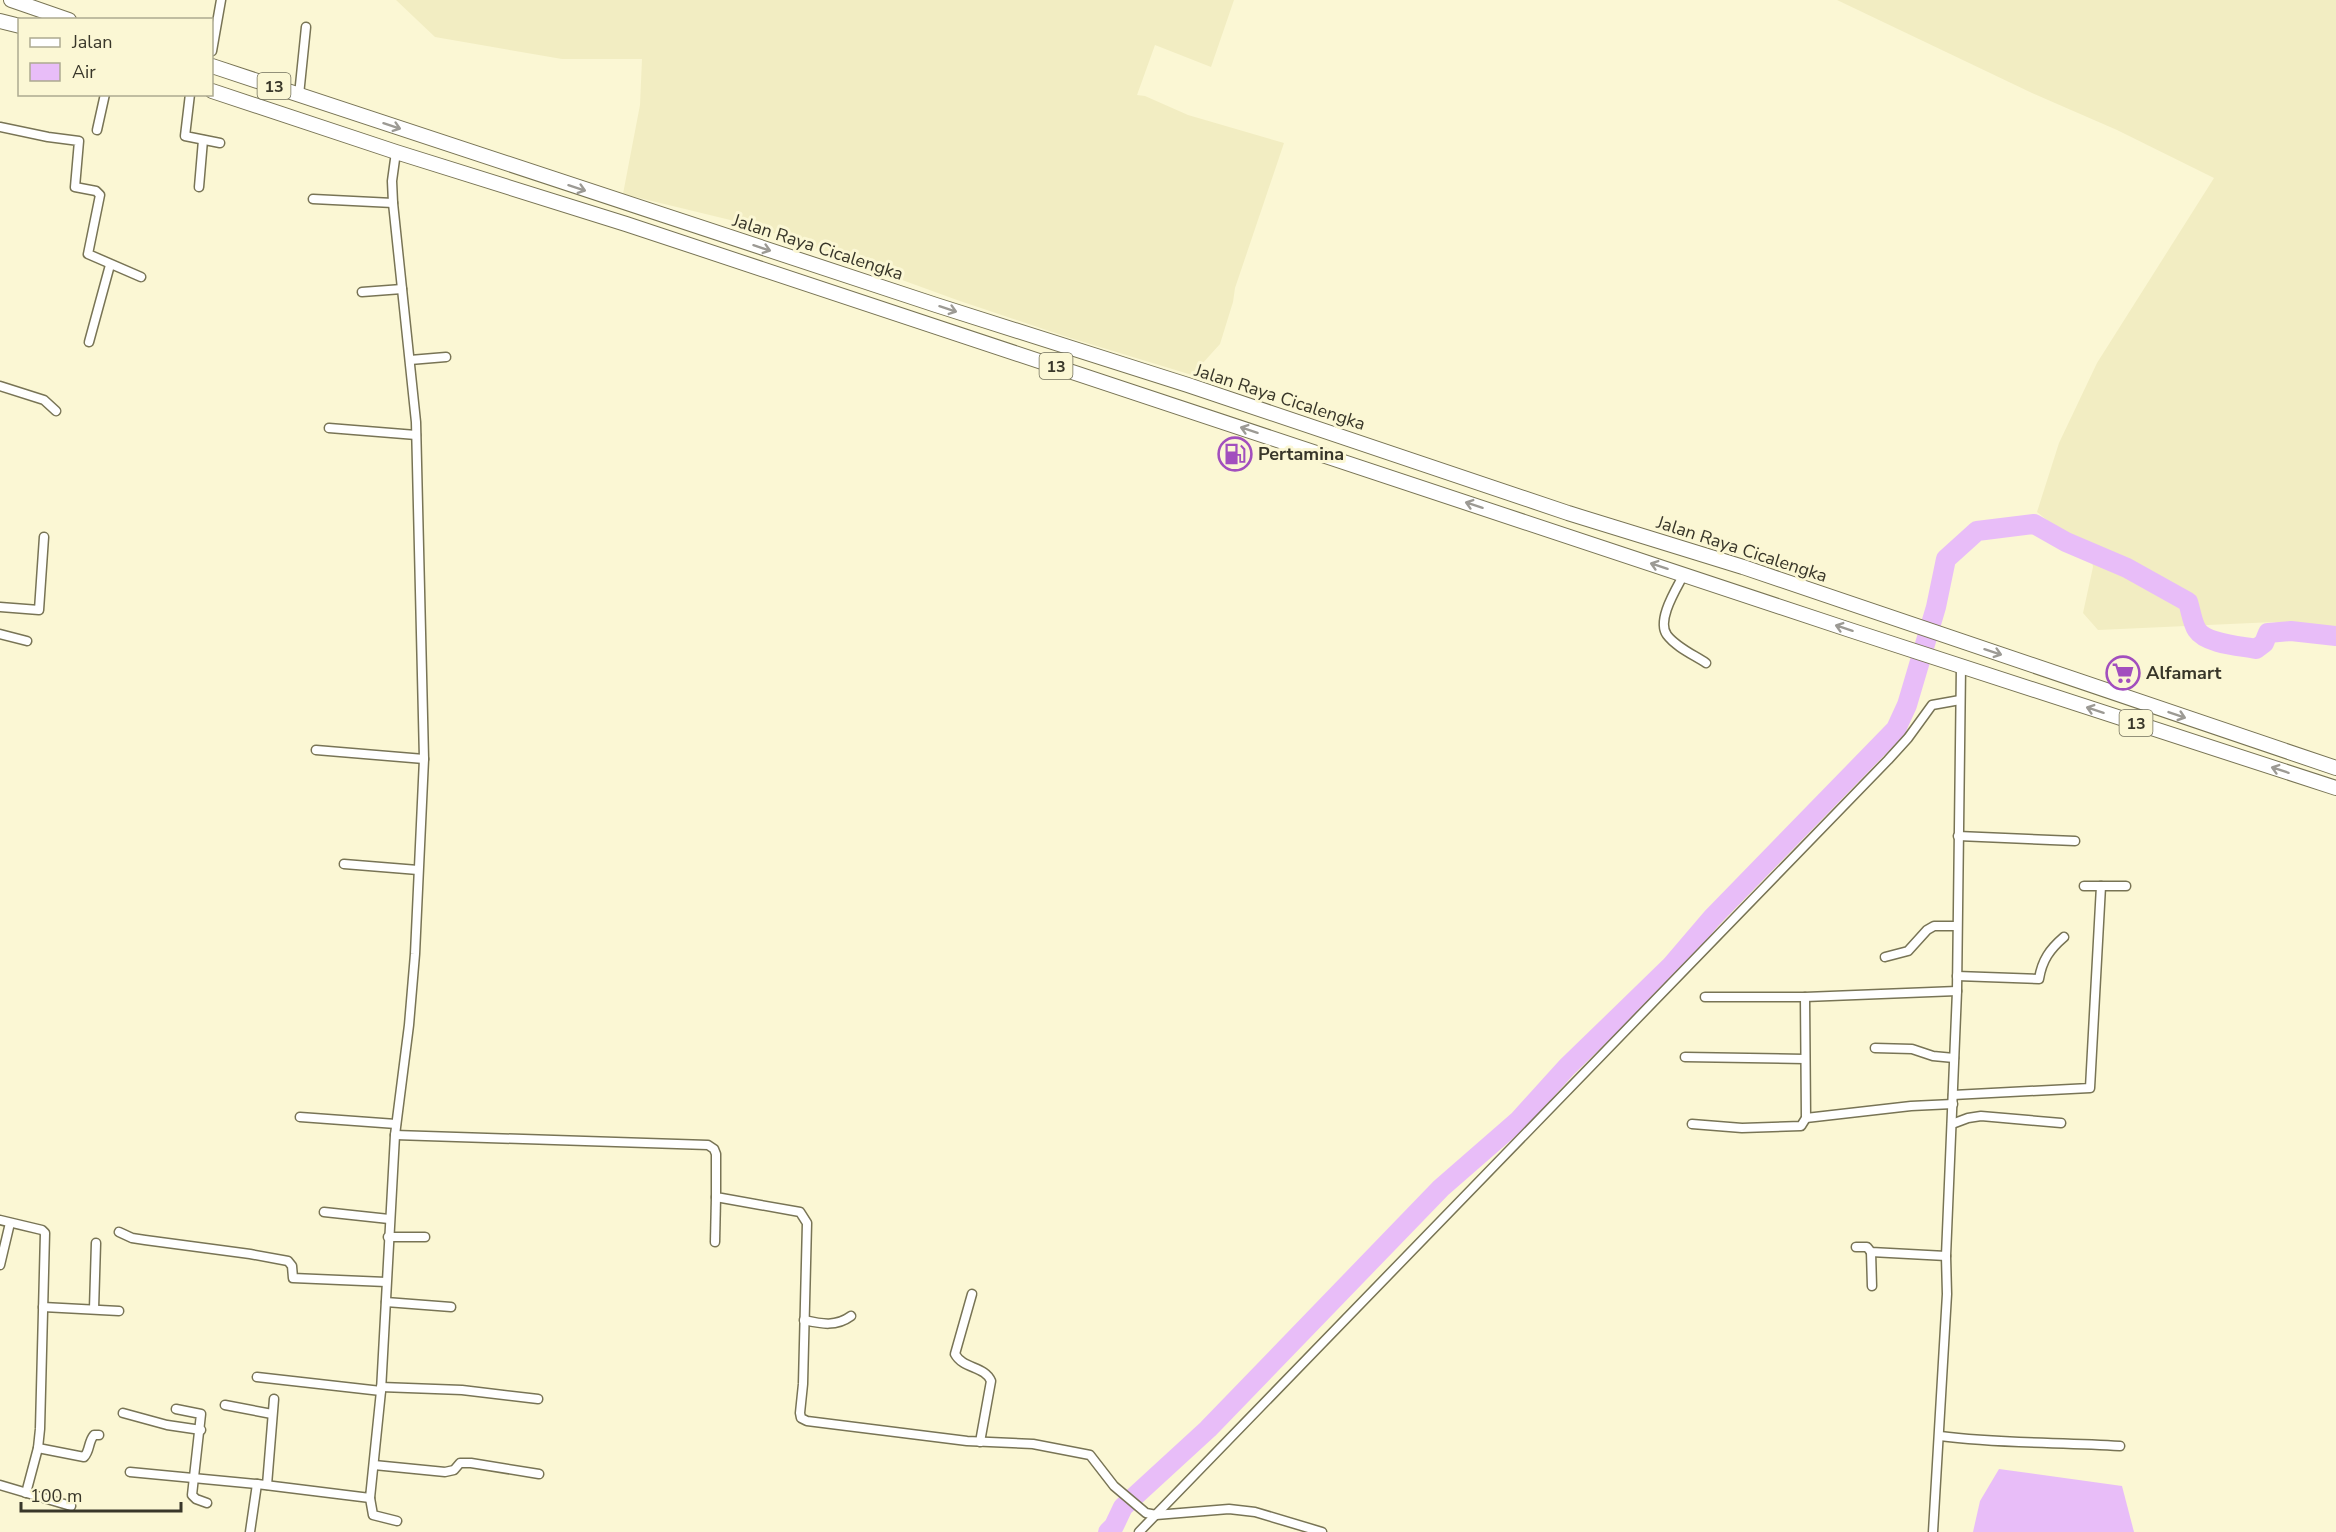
<svg xmlns="http://www.w3.org/2000/svg" width="2336" height="1532" font-family="'Nunito Sans',sans-serif">
<style>
.built{fill:#f2edc2}
.water{fill:#e8bdf8}
.lines{fill:none;stroke-linecap:round;stroke-linejoin:round}
.river{stroke:#e8bdf8;stroke-width:20}
.minor-casing{stroke:#787455;stroke-width:11}
.trunk-casing{stroke:#787455;stroke-width:16}
.minor{stroke:#fff;stroke-width:8}
.trunk{stroke:#fff;stroke-width:14}
.oneway{stroke:#9c9a94}
.labels{text-anchor:middle;stroke-width:6;stroke-linejoin:round;paint-order:stroke}
.shield{fill:#fbf7d4;stroke:#72705c;stroke-width:1.5}
.shield-label{font-size:16px;font-weight:bold;fill:#383629}
.street-label{font-size:18px;fill:#383629;stroke:#fbf7d4}
.poi-label{font-size:18px;font-weight:bold;fill:#383629;stroke:#fbf7d4;text-anchor:start}
</style>
<rect width="100%" height="100%" fill="#fbf7d4"/>
<g class="built">
<path d="M396,0H1234L1211,67L1155,45L1137,95L1145,96L1188,115L1284,143L1235,288L1233,302L1220,344L1192,375L1067,337L957,300L751,225L623,194L640,105L642,59H562L435,37Z"/>
<path d="M1837,0H2336V627L2274,622L2098,630L2083,613L2093,567L2089,542L2058,529L2037,512L2059,443L2097,363L2214,178L2117,130L2032,93Z"/>
</g>
<path class="water" d="M1999,1469L2122,1486L2134,1532H1973L1980,1501Z"/>
<g class="lines">
<path class="river" d="M1108,1532L1114,1526L1123,1507L1208,1429L1441,1188L1519,1120L1567,1067L1671,966L1712,918L1896,729L1907,705L1936,607L1946,559L1977,531L2034,524L2066,542L2127,568L2188,602C2191,611 2192,622 2197,630C2206,644 2241,646 2256,649L2264,643L2268,633L2291,631L2336,636"/>
<defs>
<g id="minor">
<path d="M212,51L221,0"/>
<path d="M190,94L185,136L220,143"/>
<path d="M299,95L306,27"/>
<path d="M0,127L48,137L79,141L75,187L96,191L100,195L88,254L141,277"/>
<path d="M97,130L105,94"/>
<path d="M199,187L203,140"/>
<path d="M313,199L393,203"/>
<path d="M362,292L402,289"/>
<path d="M89,342L110,265"/>
<path d="M410,360L446,357"/>
<path d="M0,386L44,400L56,411"/>
<path d="M329,428L416,435"/>
<path d="M1684,574C1677,588 1656,620 1667,635C1676,647 1694,655 1706,663"/>
<path d="M0,607L39,610L44,537"/>
<path d="M0,634L27,641"/>
<path d="M316,750L424,759"/>
<path d="M1958,836L2075,841"/>
<path d="M344,864L418,870"/>
<path d="M2084,886H2126"/>
<path d="M1885,957L1908,951L1927,930L1934,926H1957"/>
<path d="M1957,976L2039,979C2042,960 2050,949 2064,937"/>
<path d="M1705,997H1805L1957,991"/>
<path d="M1875,1048L1912,1049L1933,1056L1954,1058"/>
<path d="M1685,1057L1805,1059"/>
<path d="M1953,1095L2090,1088L2101,886"/>
<path d="M300,1117L396,1124"/>
<path d="M1806,1118L1911,1106L1953,1104"/>
<path d="M1692,1124L1742,1128L1801,1126L1806,1118L1805,997"/>
<path d="M1952,1124L1968,1118L1981,1116L2061,1123"/>
<path d="M395,1135L708,1145L714,1149L716,1154V1197L800,1212L807,1223L803,1384L800,1413L801,1418L807,1421L967,1441L1033,1444L1090,1455L1114,1486L1146,1513L1156,1515L1229,1509L1255,1512L1322,1532"/>
<path d="M324,1212L389,1219"/>
<path d="M0,1220L42,1230L45,1233L40,1429L38,1448L26,1493"/>
<path d="M119,1232L132,1238L145,1240L250,1254L288,1261L292,1266L293,1278L386,1282"/>
<path d="M388,1237H425"/>
<path d="M715,1242L716,1197"/>
<path d="M1856,1247H1867L1871,1252L1946,1256"/>
<path d="M1871,1252L1872,1286"/>
<path d="M0,1265L10,1223"/>
<path d="M972,1294L955,1354C963,1369 985,1366 991,1381L980,1442"/>
<path d="M386,1302L451,1307"/>
<path d="M43,1307L119,1311"/>
<path d="M94,1309L96,1243"/>
<path d="M804,1320C822,1324 836,1327 851,1316"/>
<path d="M257,1377L381,1391"/>
<path d="M381,1387L462,1390L538,1399"/>
<path d="M225,1405L272,1414"/>
<path d="M176,1409L201,1414L192,1495L196,1499L207,1503"/>
<path d="M123,1413L167,1425L201,1430"/>
<path d="M1940,1436C2000,1444 2060,1442 2120,1446"/>
<path d="M38,1448L84,1457C90,1451 88,1442 94,1435H99"/>
<path d="M374,1465L445,1472L454,1470L460,1463H471L539,1474"/>
<path d="M130,1472L257,1484L370,1498L381,1391L395,1135L409,1025L415,954L424,759L416,422L393,203L392,181L396,152"/>
<path d="M0,1485L71,1506"/>
<path d="M267,1485L274,1399"/>
<path d="M370,1498L373,1515L397,1521"/>
<path d="M250,1532L257,1484"/>
<path d="M1139,1532L1888,760L1908,738L1932,705L1960,700"/>
<path d="M1933,1532L1947,1294L1946,1256L1957,991L1961,666"/>
</g>
<g id="trunk">
<path d="M11,0L69,20"/>
<path d="M0,21L20,26"/>
<path d="M212,66L936,305L1188,385L1568,513L1743,567L2336,768"/>
<path d="M212,91L396,152L626,224L1850,630L2336,788"/>
</g>
</defs>
<use href="#minor" class="minor-casing"/>
<use href="#trunk" class="trunk-casing"/>
<use href="#minor" class="minor"/>
<use href="#trunk" class="trunk"/>
</g>
<defs><path id="oneway-shaft" d="M-6 0H5M1.5-3L5.5 0L1.5 3" fill="none" stroke-width="1.6" stroke-linecap="round" stroke-linejoin="round" transform="scale(1.5)"/></defs>
<g class="oneway">
<use href="#oneway-shaft" transform="translate(392 126) rotate(18)"/>
<use href="#oneway-shaft" transform="translate(577 188) rotate(18)"/>
<use href="#oneway-shaft" transform="translate(762 248) rotate(18)"/>
<use href="#oneway-shaft" transform="translate(948 309) rotate(18)"/>
<use href="#oneway-shaft" transform="translate(1249 430) rotate(-162)"/>
<use href="#oneway-shaft" transform="translate(1474 505) rotate(-162)"/>
<use href="#oneway-shaft" transform="translate(1659 566) rotate(-162)"/>
<use href="#oneway-shaft" transform="translate(1844 628) rotate(-162)"/>
<use href="#oneway-shaft" transform="translate(1993 652) rotate(18)"/>
<use href="#oneway-shaft" transform="translate(2095 710) rotate(-162)"/>
<use href="#oneway-shaft" transform="translate(2177 715) rotate(19)"/>
<use href="#oneway-shaft" transform="translate(2280 770) rotate(-162)"/>
</g>
<defs>
<symbol id="fuel-ring" viewBox="-11 -11 22 22"><circle r="9.5" fill="#fbf7d4" stroke="#a24fbe" stroke-width="1.5"/><path d="M-5.5-6h7V0h2V4h1.3V-2.5L3-4.5l.8-.8L6-3V5H2.5V1h-1V6h-7ZM-4.2-4.7v3.2H.2V-4.7Z" fill="#a24fbe"/></symbol>
<symbol id="supermarket-ring" viewBox="-11 -11 22 22"><circle r="9.5" fill="#fbf7d4" stroke="#a24fbe" stroke-width="1.5"/><path d="M-6-5.5h2.5l.6 2H6L4.5 2H-2.5L-4.4-4H-6ZM-1.5 3.2a1.3 1.3 0 1 0 .1 0ZM3 3.2a1.3 1.3 0 1 0 .1 0Z" fill="#a24fbe"/></symbol>
</defs>
<g fill-rule="evenodd">
<use href="#fuel-ring" x="1216" y="435" width="38" height="38"/>
<use href="#supermarket-ring" x="2104" y="654" width="38" height="38"/>
</g>
<g class="labels">
<g class="shield">
<rect x="257.5" y="73" width="33" height="26" rx="4.5"/>
<rect x="1039.5" y="353" width="33" height="26" rx="4.5"/>
<rect x="2119.5" y="710" width="33" height="26" rx="4.5"/>
</g>
<g class="shield-label">
<text x="274" y="92">13</text>
<text x="1056" y="372">13</text>
<text x="2136" y="729">13</text>
</g>
<g class="street-label">
<text transform="translate(818 247) rotate(18)" y="6">Jalan Raya Cicalengka</text>
<text transform="translate(1280 397) rotate(18)" y="6">Jalan Raya Cicalengka</text>
<text transform="translate(1742 549) rotate(18)" y="6">Jalan Raya Cicalengka</text>
</g>
<g class="poi-label">
<text x="1258" y="460">Pertamina</text>
<text x="2146" y="679">Alfamart</text>
</g>
</g>
<rect x="18" y="18" width="195" height="78" fill="#fbf7d4" stroke="#adaa90" stroke-width="1.5"/>
<rect x="30" y="38" width="30" height="9" fill="#ffffff" stroke="#adaa90" stroke-width="1.5"/>
<text x="72" y="48" font-size="18" fill="#383629">Jalan</text>
<rect x="30" y="63" width="30" height="18" fill="#e8bdf8" stroke="#adaa90" stroke-width="1.5"/>
<text x="72" y="78" font-size="18" fill="#383629">Air</text>
<path d="M21 1502v9h160v-9" fill="none" stroke="#383629" stroke-width="3"/>
<text x="30" y="1502" font-size="18" fill="#383629" stroke="#fbf7d4" stroke-width="4.5" paint-order="stroke">100 m</text>
</svg>
